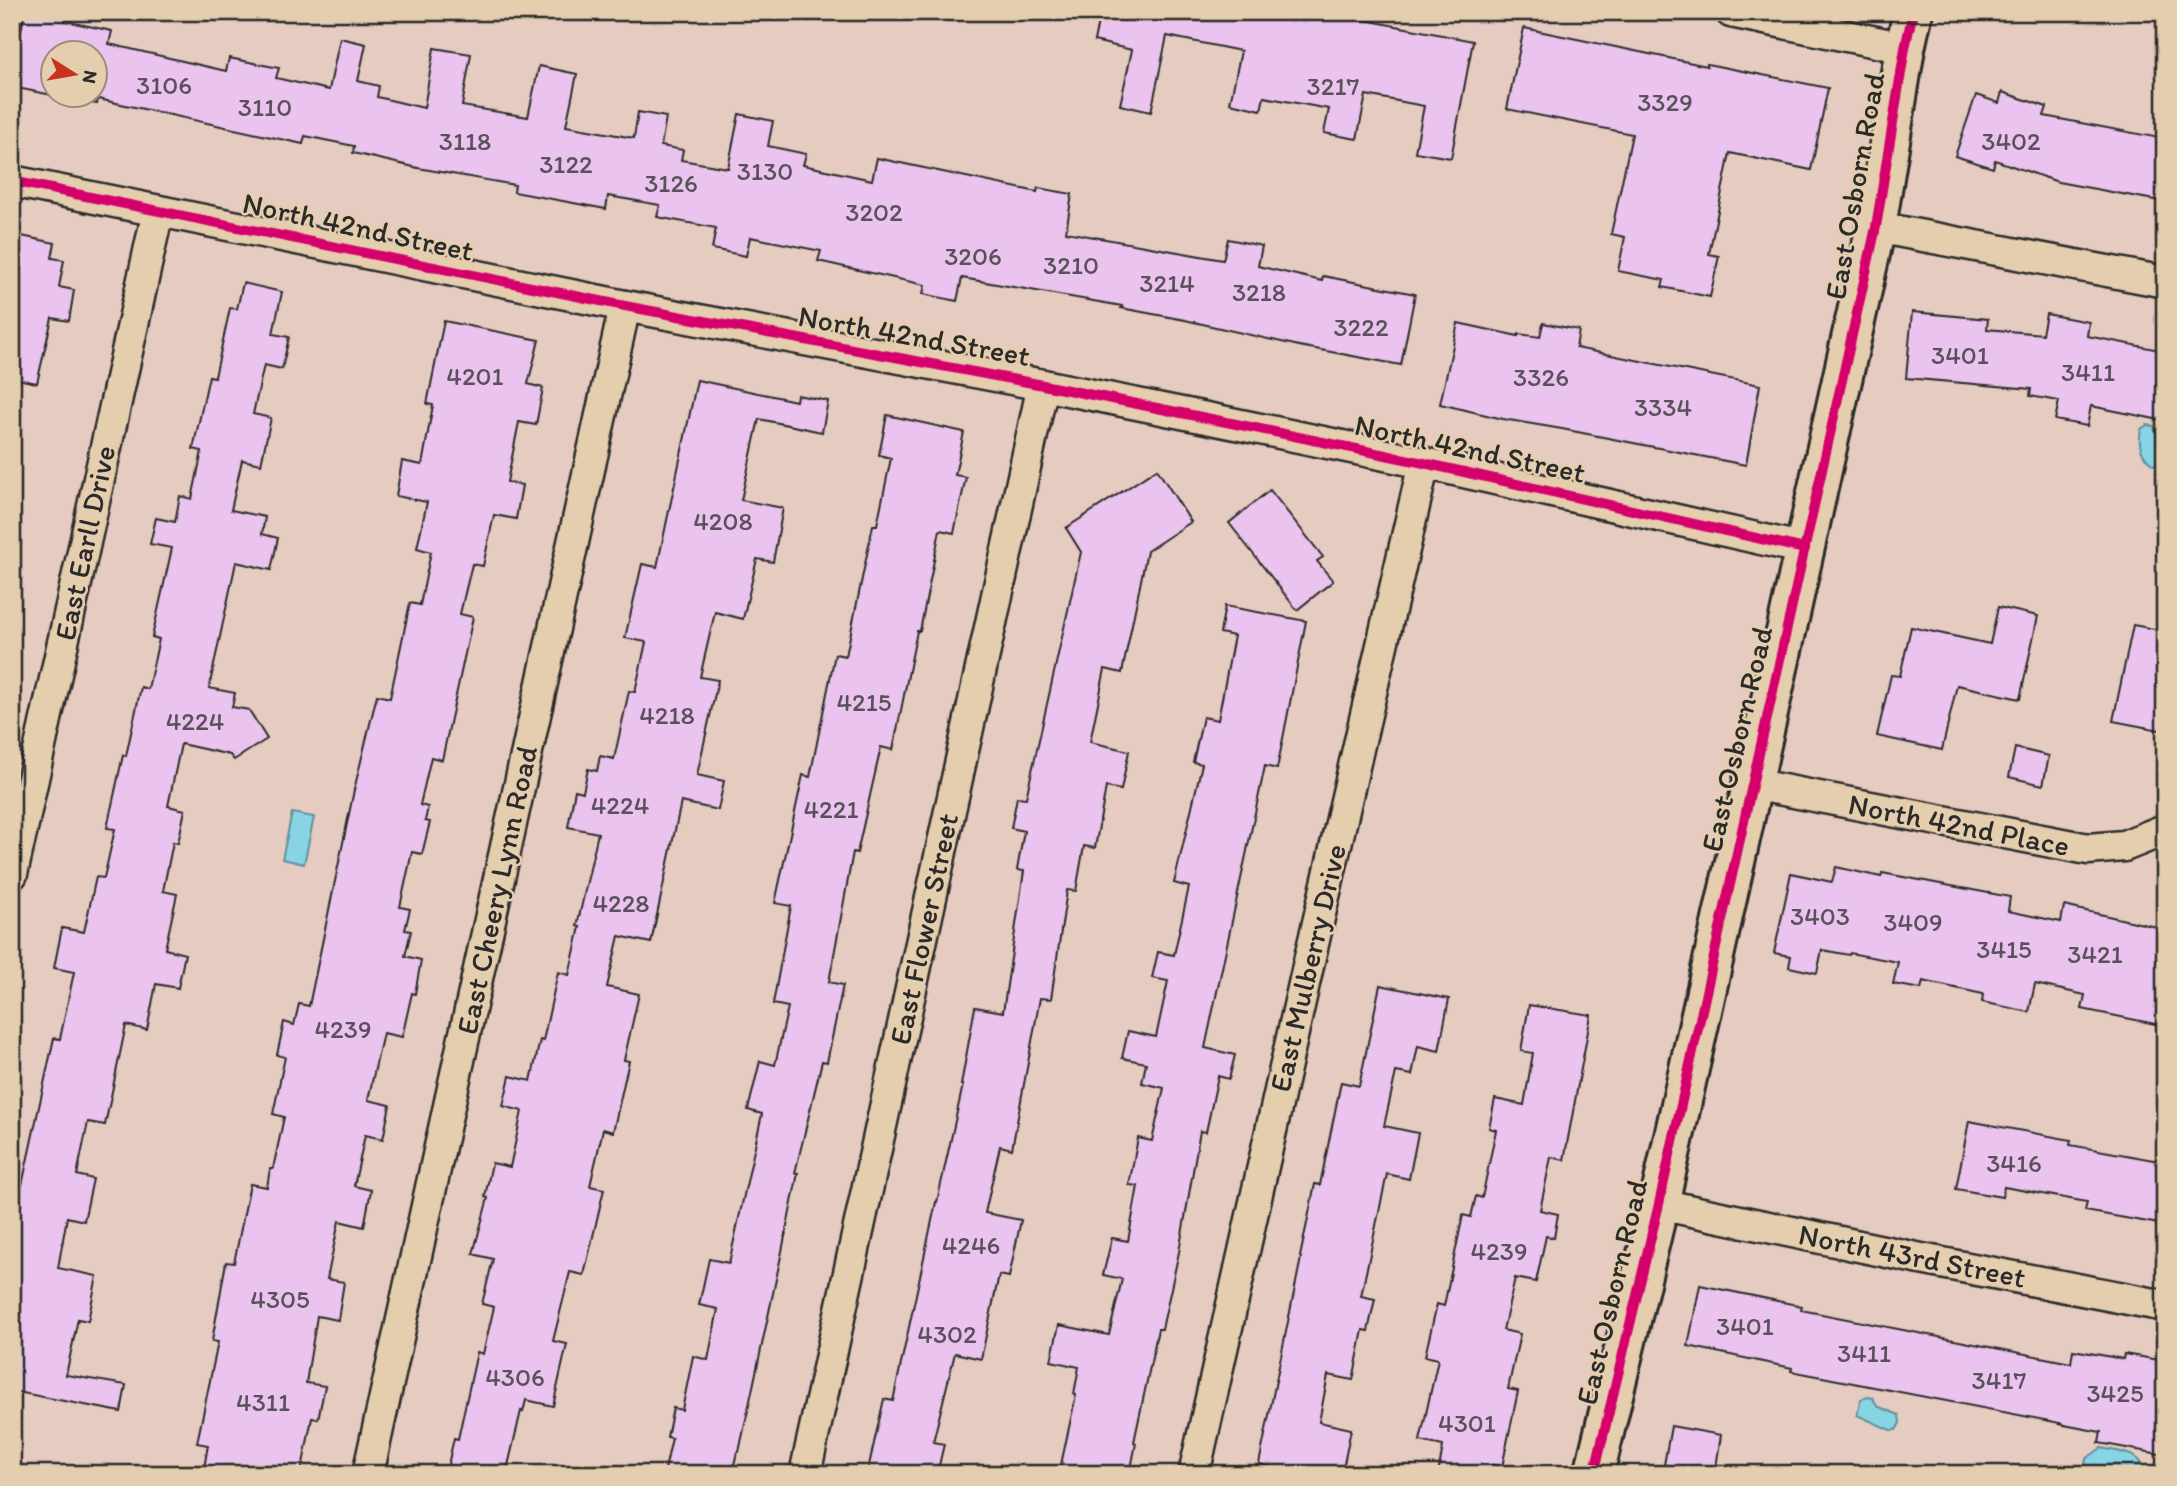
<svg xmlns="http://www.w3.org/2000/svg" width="2177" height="1486" font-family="Itim,sans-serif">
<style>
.water{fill:#86d4e4;stroke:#62909a;stroke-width:2}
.building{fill:#eac4ee;stroke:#2b2b2b;stroke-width:2;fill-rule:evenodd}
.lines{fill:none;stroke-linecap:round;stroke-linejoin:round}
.minor-casing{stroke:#2b2b2b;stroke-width:35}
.tertiary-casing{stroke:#2b2b2b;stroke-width:44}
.minor{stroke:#e5ceae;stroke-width:30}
.tertiary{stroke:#e5ceae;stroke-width:38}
.cycleway-casing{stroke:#e5ceae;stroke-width:15}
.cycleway{stroke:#d6006c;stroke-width:10}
.labels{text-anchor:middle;stroke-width:5;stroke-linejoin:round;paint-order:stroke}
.number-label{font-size:26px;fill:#5b515c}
.street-label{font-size:30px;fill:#2b2b2b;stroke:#e5ceae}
</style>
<rect width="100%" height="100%" fill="#e6cbc1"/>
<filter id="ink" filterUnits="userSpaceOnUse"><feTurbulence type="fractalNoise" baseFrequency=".0143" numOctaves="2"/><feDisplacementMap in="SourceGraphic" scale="14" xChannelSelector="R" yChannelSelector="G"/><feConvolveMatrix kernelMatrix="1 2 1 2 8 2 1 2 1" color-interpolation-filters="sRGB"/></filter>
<g filter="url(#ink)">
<g class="water">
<path d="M2147,425L2154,426L2159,445L2165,450V463L2153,465C2140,455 2138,444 2141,429Z"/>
<path d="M292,813L314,817L304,864L282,859Z"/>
<path d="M1868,1397L1873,1398L1877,1406L1899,1415L1900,1423L1896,1430H1890L1857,1415L1861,1399Z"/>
<path d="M2101,1448C2118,1452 2144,1452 2143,1474H2100L2084,1471L2086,1459Z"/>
</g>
<g class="building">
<path d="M25,12H67L65,21L112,31L109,44L226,71L229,58L279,68L276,78L329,90L340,38L366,44L358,81L379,86L377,97L424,108L434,48L471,54L462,106L528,117L539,66L577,74L566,126L634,138L638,112L666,117L661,146L683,150L681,160L728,168L739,114L773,121L768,146L806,154L803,165L872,180L877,158L1037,192L1038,188L1072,194L1066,232L1223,260L1228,239L1262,246L1258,266L1322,281L1323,276L1415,294L1401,365L1299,346L1185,320L1121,308L1122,306L962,278L957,301L923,294L925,285L818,261L821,251L750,237L746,256L712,249L716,228L657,217L660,205L608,196L606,209L514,192L515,185L418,168L353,153L354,146L305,136L303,144L98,99L97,104L12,87V72ZM52,52H94V94H52Z"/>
<path d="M1100,12H1324L1473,41L1451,158L1415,152L1424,106L1366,95L1357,139L1324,133L1329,109L1264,97L1261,110L1230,103L1241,51L1167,36L1151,112L1120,105L1132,50L1094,41Z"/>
<path d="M1524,28L1707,66V64L1828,88L1811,170L1730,153L1709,254L1719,256L1710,297L1662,287L1664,280L1618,271L1625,237L1611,234L1632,134L1507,109Z"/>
<path d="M2002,92L2047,107L2044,116L2165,139V202L2058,182L1995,160L1993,168L1955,156L1976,95L1999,103Z"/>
<path d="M12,234L55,243L52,258L64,260L59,287L74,290L69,321L52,318L37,383L12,378Z"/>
<path d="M243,283L282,292L273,334L289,337L282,369L264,365L253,414L271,418L261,464L242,460L231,510L265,517L262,534L278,538L271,570L236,562L209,688L235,693L232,707L249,710L267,739L234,760L230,755L181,744L168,806L185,810L178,843L173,842L163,891L177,894L165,949L185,954L178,988L156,984L147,1030L126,1025L105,1125L88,1122L77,1175L93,1179L84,1221L67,1217L58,1268L97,1276L88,1321L78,1319L66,1375L126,1385L121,1412L12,1391V1231L54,1038L60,1039L74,972L54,968L62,928L84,932L96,877L104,878L115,829L107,828L123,755L126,756L141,687L148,689L159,639L152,637L172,548L150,544L156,518L175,522L180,496L192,499L202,451L193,449L209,376L215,377L230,308L237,309Z"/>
<path d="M1912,312L1988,319L1987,329L2042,334L2046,314L2089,322L2087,336L2165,351V421L2091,406L2087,426L2055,420L2059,401L2030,396L2031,389L1906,378Z"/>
<path d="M444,321L539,340L528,384L543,388L536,425L519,422L507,482L522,485L516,519L494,515L483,566L472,564L460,614L473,617L442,760L431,757L420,805L428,807L425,821L430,822L422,854L412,852L400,907L410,909L405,930L411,931L405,956L421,960L415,994L412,993L402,1037L383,1033L368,1100L390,1105L383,1139L365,1135L354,1186L371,1190L364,1227L339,1221L327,1279L344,1282L338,1320L317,1316L306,1383L325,1386L318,1419L312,1418L301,1474H203L208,1445L197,1443L218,1342L212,1341L226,1262L234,1263L250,1184L267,1187L270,1169H273L284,1117L273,1114L285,1057L277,1055L284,1022L294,1025L299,1004L309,1006L354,790L377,695L390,698L410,603L420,605L431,552L417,548L427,502L396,496L402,461L422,465L433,405L427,404Z"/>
<path d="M1458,323L1518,336L1519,334L1540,337L1543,323L1579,330L1576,348L1760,385L1746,465L1562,429L1503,419L1440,404Z"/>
<path d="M697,380L796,401L797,395L828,401L822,432L759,419L741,500L783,508L773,562L757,559L743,619L715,612L700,677L718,680L697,775L724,781L718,810L681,802L651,943L619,936L607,987L639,994L624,1060L629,1061L613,1132L603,1129L590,1186L604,1189L584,1275L570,1272L553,1341L567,1344L553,1406L526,1400L523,1412L521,1411L506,1474H446L454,1438L458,1439L477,1352L483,1354L494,1307L482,1304L493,1259L473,1254L488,1198L485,1197L492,1163L510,1167L522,1111L503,1106L510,1076L531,1081L540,1040L543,1041L558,972L569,975L580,927L577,926L598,833L568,827L575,790L583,792L588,769L597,771L600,756L614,759L629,691L635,692L646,642L625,638L642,564L657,567Z"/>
<path d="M887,415L964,432L955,475L966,477L954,533L940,530L920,631H917L893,750L881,747L857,853L853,852L829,982L843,985L827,1062L822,1061L795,1173H798L781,1256L739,1452H737L732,1474H664L672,1438L667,1437L673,1408L682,1410L693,1356L708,1360L718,1309L699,1305L709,1259L729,1263L762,1114L748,1110L760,1061L775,1065L788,1007L773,1004L791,906L775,903L803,775L810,777L835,654L846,656L873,525H877L891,458L879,455Z"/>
<path d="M1157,469L1191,522L1147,551L1122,673L1105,669L1090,742L1129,751L1121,790L1106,787L1095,848L1084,846L1076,891L1067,890L1051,999L1040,998L1012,1149L1000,1146L985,1213L1021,1220L1009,1277L999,1275L981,1359L955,1353L933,1442L944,1444L937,1474H867L884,1399L893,1401L936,1202H937L963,1085H961L975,1007L1003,1012L1024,871L1017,870L1024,831L1011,828L1017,797L1026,798L1081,552L1066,528Z"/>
<path d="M1270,490L1323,557L1317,561L1333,581L1297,610L1229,523Z"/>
<path d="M1225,606L1306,621L1277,769L1265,766L1205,1048L1235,1055L1229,1079L1218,1076L1206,1132L1200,1131L1179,1252L1162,1329H1158L1134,1442L1136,1443L1130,1474H1059L1076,1395L1074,1394L1079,1367L1051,1361L1059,1325L1109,1335L1122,1279L1103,1275L1112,1238L1128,1241L1138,1186L1129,1185L1138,1138L1152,1141L1164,1088L1142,1083L1146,1063L1122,1058L1128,1031L1156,1037L1168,981L1152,978L1158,952L1174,955L1189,887L1174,883L1202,764L1193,762L1203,717L1218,720L1234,636L1220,633Z"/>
<path d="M1998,607L2038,616L2020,699L1957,685L1942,750L1877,736L1891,675L1900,676L1911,627L1990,644Z"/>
<path d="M2133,625L2165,631V731L2113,721Z"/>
<path d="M2015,748L2049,756L2043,785L2009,777Z"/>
<path d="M1836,867L1881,877L1882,873L2010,897L2008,911L2061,922L2064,906L2165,929V1026L2082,1009L2085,995L2035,984L2029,1012L1982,1002L1983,994L1923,981L1921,989L1893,984L1898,962L1850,953L1849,955L1822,950L1817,973L1789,967L1791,956L1774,953L1791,873L1832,882Z"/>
<path d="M1380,985L1449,999L1439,1051L1418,1046L1412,1075L1396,1072L1384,1126L1418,1133L1409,1179L1387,1174L1361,1296L1375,1299L1368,1331L1363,1330L1353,1380L1328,1375L1319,1422L1351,1429L1342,1474H1304L1259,1464L1301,1258L1300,1257L1315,1184L1320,1185L1341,1082L1359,1086Z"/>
<path d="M1529,1005L1591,1015L1564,1160L1551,1157L1540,1210L1558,1214L1554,1238L1546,1236L1536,1282L1515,1278L1503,1330L1520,1334L1508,1389L1518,1391L1502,1467L1492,1465L1490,1474H1438L1443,1446L1420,1441L1438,1359L1425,1356L1437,1304L1444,1306L1463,1215L1471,1217L1476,1196L1482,1198L1496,1130L1489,1128L1495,1099L1524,1105L1533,1053L1521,1051Z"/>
<path d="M1969,1121L2071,1140L2070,1145L2165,1162V1225L2085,1211L2087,1202L2004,1187L2002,1197L1956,1189Z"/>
<path d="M1700,1285L1802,1306L1801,1310L2071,1363L2073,1350L2123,1359L2124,1354L2165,1361V1455L2099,1443L2101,1432L2059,1424L2060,1423L1791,1371L1792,1368L1688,1346Z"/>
<path d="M1671,1426L1721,1435L1715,1474L1664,1465Z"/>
</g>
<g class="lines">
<defs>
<g id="minor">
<path d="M1731,12L1905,48"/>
<path d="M12,181L625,306L1043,385L1231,423L1424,463L1805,549"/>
<path d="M1876,227L2165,282"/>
<path d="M1752,784L2088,849L2124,846L2164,830"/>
<path d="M12,874L158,211"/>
<path d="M1659,1204L1921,1259L2165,1306"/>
<path d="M368,1474L625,306"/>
<path d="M805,1474L1043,385"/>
<path d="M1194,1474L1308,966L1424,463"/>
</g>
<path id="tertiary" d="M1594,1474L1659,1204L1876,227L1905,48L1913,12"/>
</defs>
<use href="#minor" class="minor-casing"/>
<use href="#tertiary" class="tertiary-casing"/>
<use href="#minor" class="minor"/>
<use href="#tertiary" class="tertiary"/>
<defs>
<g id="cycleway">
<path d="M12,181L625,306L1043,385L1231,423L1424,463L1805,549"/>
<path d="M1594,1474L1659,1204L1876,227L1905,48L1913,12"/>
</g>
</defs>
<use href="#cycleway" class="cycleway-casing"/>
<use href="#cycleway" class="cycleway"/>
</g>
</g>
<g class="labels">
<g class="number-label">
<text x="164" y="94">3106</text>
<text x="1333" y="95">3217</text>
<text x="1665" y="111">3329</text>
<text x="265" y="116">3110</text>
<text x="465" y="150">3118</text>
<text x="2011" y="150">3402</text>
<text x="566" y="173">3122</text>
<text x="765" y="180">3130</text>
<text x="671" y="192">3126</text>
<text x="874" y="221">3202</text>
<text x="973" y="265">3206</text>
<text x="1071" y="274">3210</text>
<text x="1167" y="292">3214</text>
<text x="1259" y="301">3218</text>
<text x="1361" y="336">3222</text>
<text x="1960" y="364">3401</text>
<text x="2088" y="381">3411</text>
<text x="475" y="385">4201</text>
<text x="1541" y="386">3326</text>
<text x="1663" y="416">3334</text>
<text x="723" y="530">4208</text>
<text x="864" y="711">4215</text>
<text x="667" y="724">4218</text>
<text x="195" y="730">4224</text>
<text x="620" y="814">4224</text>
<text x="831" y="818">4221</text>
<text x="621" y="912">4228</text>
<text x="1820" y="925">3403</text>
<text x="1913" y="931">3409</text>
<text x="2004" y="958">3415</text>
<text x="2095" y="963">3421</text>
<text x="343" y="1038">4239</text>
<text x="2014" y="1172">3416</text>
<text x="971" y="1254">4246</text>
<text x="1499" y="1260">4239</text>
<text x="280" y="1308">4305</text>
<text x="1745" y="1335">3401</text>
<text x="947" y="1343">4302</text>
<text x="1864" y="1362">3411</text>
<text x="515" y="1386">4306</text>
<text x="1999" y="1389">3417</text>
<text x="2115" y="1402">3425</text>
<text x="263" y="1411">4311</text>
<text x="1467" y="1432">4301</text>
</g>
<g class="street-label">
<text transform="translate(1855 186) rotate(-80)" y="10">East Osborn Road</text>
<text transform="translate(358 227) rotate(12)" y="10">North 42nd Street</text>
<text transform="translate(914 336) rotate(10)" y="10">North 42nd Street</text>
<text transform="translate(1470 449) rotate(12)" y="10">North 42nd Street</text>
<text transform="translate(85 543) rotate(-78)" y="10">East Earll Drive</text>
<text transform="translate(1737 739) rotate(-77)" y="10">East Osborn Road</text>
<text transform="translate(1959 825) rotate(11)" y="10">North 42nd Place</text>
<text transform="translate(497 890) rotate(-78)" y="10">East Cheery Lynn Road</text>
<text transform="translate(924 929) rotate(-78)" y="10">East Flower Street</text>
<text transform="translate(1308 968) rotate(-77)" y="10">East Mulberry Drive</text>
<text transform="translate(1912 1256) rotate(11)" y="10">North 43rd Street</text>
<text transform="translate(1612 1292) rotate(-77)" y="10">East Osborn Road</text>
</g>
</g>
<rect width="2177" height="1486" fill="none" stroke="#e5ceae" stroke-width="42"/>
<rect x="21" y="21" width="2135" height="1444" fill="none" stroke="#2b2b2b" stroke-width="2.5" filter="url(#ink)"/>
<g transform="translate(74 74) rotate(101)"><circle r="33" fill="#e5ceae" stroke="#9b8d7a" stroke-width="2"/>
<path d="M0-5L12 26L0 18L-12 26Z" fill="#c8321e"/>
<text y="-10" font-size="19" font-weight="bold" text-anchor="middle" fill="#2b2b2b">N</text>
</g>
</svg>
